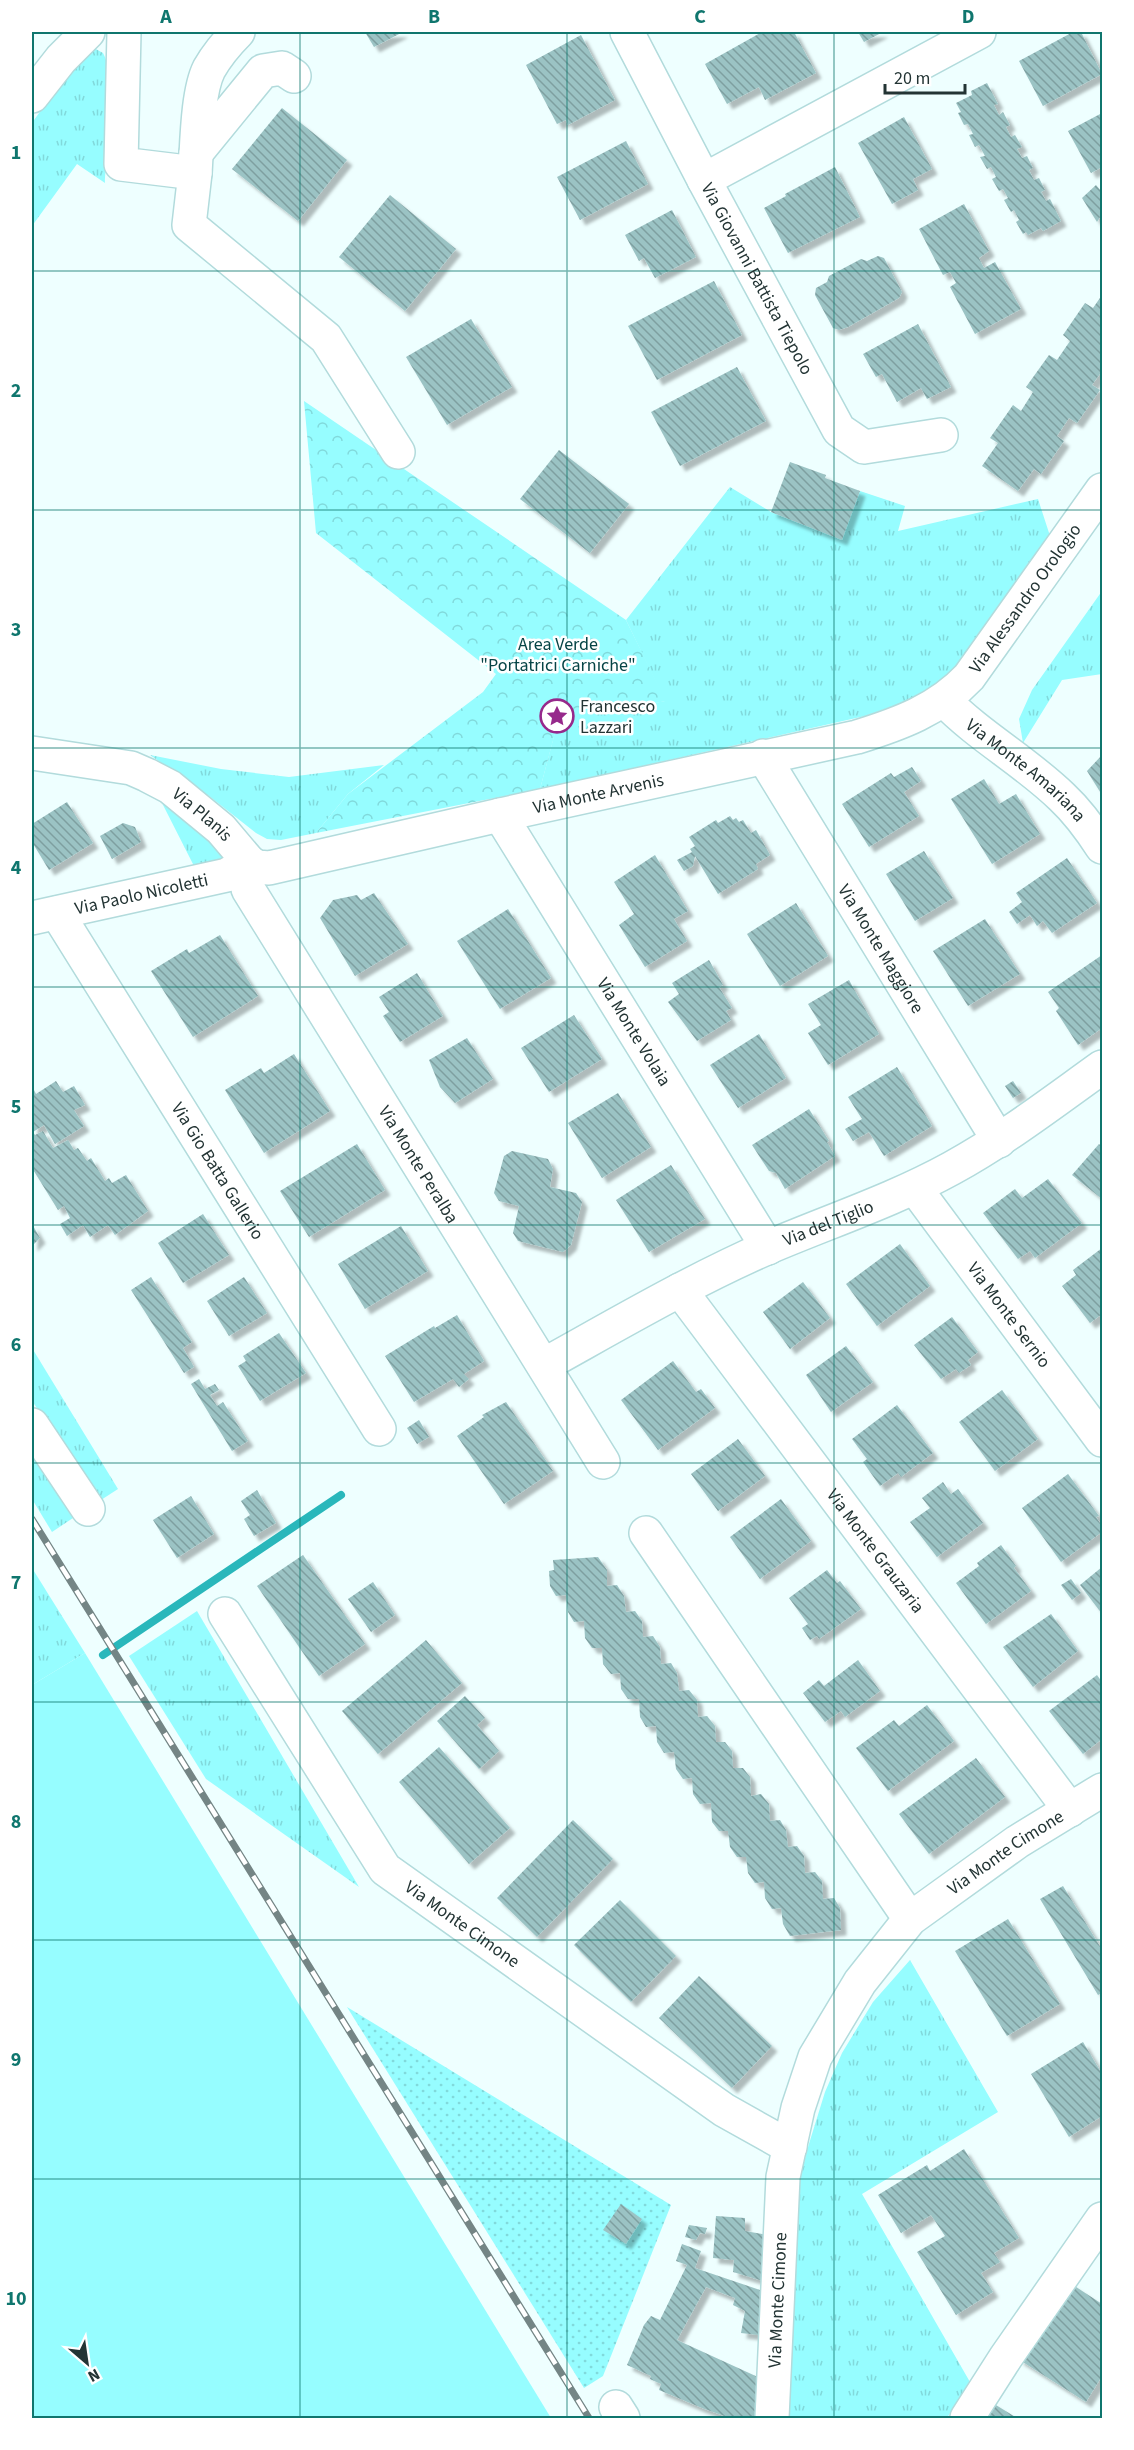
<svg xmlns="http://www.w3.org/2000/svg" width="1134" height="2450" font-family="'Source Sans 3',sans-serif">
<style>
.grass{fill:url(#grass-tufts)}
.forest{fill:url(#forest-crowns)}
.garden{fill:url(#garden-dots)}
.pitch{fill:#96fdff}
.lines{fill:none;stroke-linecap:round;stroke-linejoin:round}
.stream{stroke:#29b7bb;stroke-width:8}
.building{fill:url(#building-back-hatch);filter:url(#shadow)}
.minor-casing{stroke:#b2dbdc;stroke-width:36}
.minor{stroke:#fff;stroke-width:33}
.rail-casing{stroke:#748585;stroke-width:7}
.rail{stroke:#fff;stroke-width:4.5;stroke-dasharray:14;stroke-linecap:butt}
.grid{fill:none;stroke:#0f766e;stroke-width:1.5;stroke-opacity:0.55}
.labels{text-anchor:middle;stroke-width:5;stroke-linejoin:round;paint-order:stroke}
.street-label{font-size:18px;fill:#233434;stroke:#fff}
.park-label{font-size:18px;fill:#064446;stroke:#fff}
.poi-label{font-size:18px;fill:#233434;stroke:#fff;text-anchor:start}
.neatline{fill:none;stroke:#0f766e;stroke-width:2}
.grid-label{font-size:20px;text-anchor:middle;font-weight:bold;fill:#0f766e}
</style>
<defs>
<pattern id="grass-tufts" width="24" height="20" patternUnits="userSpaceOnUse" patternTransform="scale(1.5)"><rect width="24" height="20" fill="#96fdff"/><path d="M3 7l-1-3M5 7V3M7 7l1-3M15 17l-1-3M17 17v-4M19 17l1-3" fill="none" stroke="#81d9db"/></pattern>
<pattern id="forest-crowns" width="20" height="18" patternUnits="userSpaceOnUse" patternTransform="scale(1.5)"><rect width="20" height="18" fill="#96fdff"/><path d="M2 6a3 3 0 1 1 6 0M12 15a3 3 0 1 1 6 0" fill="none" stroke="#81d9db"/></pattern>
<pattern id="garden-dots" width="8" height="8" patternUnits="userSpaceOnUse" patternTransform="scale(1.5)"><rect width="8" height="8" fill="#96fdff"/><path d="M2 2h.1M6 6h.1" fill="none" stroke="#81d9db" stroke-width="1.8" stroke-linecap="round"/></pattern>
<pattern id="building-back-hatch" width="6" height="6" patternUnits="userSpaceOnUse" patternTransform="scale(1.5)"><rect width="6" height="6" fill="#9bc3c4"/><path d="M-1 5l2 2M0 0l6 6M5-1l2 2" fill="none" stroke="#7e9fa0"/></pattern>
<filter id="shadow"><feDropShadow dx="5.5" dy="5.5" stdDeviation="1.5" flood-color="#0004"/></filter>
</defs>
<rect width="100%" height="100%" fill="#eff"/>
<g class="grass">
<path d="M94,48L103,53C117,77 106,153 105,183L77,164L32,226V123L78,57Z"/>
<path d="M730,487L771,512L841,539L860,491L905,506L898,531L1038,499L1051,539L941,689L865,716L540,789L558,721L665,701L626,620Z"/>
<path d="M1102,591V674L1062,680L1023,743L1019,719L1032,690Z"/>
<path d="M150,755L221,769L289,777L384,765L348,794L316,833L281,840L267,839L256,833L209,796Z"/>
<path d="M156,797C183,813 209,831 224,860L194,866L162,803Z"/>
<path d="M32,1348L118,1489L101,1500L32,1401Z"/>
<path d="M32,1452L73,1518L52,1532L32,1499Z"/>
<path d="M32,1568L85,1653L32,1685Z"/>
<path d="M197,1611L359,1887L206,1779L129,1656Z"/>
<path d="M910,1960L998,2112L862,2194L970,2382L947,2418H786L798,2186L808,2147L825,2092L842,2053L873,2002Z"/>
</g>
<path class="forest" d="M304,401L626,620L666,701L558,722L540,789L316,833L348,794L483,692L496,674L316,533Z"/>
<path class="garden" d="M347,2007L671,2205L603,2376L584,2388Z"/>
<path class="pitch" d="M85,1653L551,2418H32V1685Z"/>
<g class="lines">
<path class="stream" d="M103,1655L341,1495"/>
</g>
<g class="building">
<path d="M365,32H403L374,47Z"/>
<path d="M762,32H794L816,73L765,100L759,87L727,104L705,64Z"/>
<path d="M858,32H883L864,42Z"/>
<path d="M1073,32H1081L1102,74L1043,106L1019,61Z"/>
<path d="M581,35L615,100L568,125L566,120L557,124L526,65Z"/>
<path d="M987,83L998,104L994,105L999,115L1003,112L1010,125L1006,127L1011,137L1015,135L1022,147L1017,149L1022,158L1027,156L1033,168L1029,170L1034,180L1039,178L1045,190L1041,192L1046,201L1050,199L1061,221L1043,231L1041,228L1028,235L1026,232L1023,234L1016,222L1019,220L1014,210L1011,212L1004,200L1008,198L1003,189L999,191L992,179L996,177L991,167L987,169L980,157L985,156L979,145L975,147L969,135L973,134L968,124L964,125L958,113L961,112L956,103L972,95L971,91Z"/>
<path d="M282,108L347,160L298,221L232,169Z"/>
<path d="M1102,113V167L1091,173L1068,131Z"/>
<path d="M904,117L932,169L913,179L918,190L892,204L858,143Z"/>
<path d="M626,141L648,184L580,220L557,177Z"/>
<path d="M835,167L860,217L788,253L764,208L786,196L785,194Z"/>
<path d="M1096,185L1102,192V214L1097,222L1082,198Z"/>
<path d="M390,195L456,249L405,311L339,257Z"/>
<path d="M964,204L989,251L979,258L984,268L995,262L1021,309L975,334L950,287L956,283L950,272L943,275L919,229Z"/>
<path d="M672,210L696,257L655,278L644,258L639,261L625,235Z"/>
<path d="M878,256L884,258L902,292L899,298L848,327L839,330L833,328L815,295L816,288L827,282L829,276L861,259L867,261Z"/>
<path d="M714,281L742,335L657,380L628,326Z"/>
<path d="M1102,295V371L1092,385L1100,390L1077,423L1069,418L1057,436L1064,441L1041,474L1034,469L1018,491L982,466L998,443L990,438L1013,405L1021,411L1033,392L1026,387L1049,355L1057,360L1070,341L1063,335L1085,303L1093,308Z"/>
<path d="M471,319L512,387L447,425L406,357Z"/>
<path d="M918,324L951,387L927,399L921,388L897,402L882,374L876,377L863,354Z"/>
<path d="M737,367L766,421L680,466L651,412Z"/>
<path d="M559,450L629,504L590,553L520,499Z"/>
<path d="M790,462L826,475L825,478L860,491L842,540L771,512Z"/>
<path d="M1102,755V795L1087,771Z"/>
<path d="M912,767L921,781L904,792L919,816L869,847L842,804L891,773L894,777Z"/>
<path d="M984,779L999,804L1016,794L1040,834L992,864L951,799Z"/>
<path d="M67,802L93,843L49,870L32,842V824Z"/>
<path d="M730,816L733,820L736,818L739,822L743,820L751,833L756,830L770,855L756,864L758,869L718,894L695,856L693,866L684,871L677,860L692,852L690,849L695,846L689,837L716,820L718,823Z"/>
<path d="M123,823L135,827L141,842L112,859L100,836Z"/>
<path d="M924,851L953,898L915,921L886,874Z"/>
<path d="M655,855L688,911L674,919L687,941L645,967L619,925L634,914L614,882Z"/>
<path d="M1067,858L1097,903L1052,933L1043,921L1037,926L1030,915L1017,924L1009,912L1022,902L1016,893Z"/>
<path d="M374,893L408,944L355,976L320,918L333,900L357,895L361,900Z"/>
<path d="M796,903L828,956L780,986L747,934Z"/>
<path d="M508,909L551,978L500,1009L457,941Z"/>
<path d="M985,919L1020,974L968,1006L933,951Z"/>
<path d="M220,935L258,996L193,1037L151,971L187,949L189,953Z"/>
<path d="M1102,955V1028L1078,1045L1056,1011L1059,1008L1048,992Z"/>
<path d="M709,960L723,985L719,987L732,1008L726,1011L731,1020L697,1041L668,1002L679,994L672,983Z"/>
<path d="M417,973L443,1016L400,1042L383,1016L389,1012L379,997Z"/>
<path d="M849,980L879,1034L828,1065L808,1033L821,1025L808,1004Z"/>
<path d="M574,1015L602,1059L549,1092L521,1048Z"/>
<path d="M759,1034L786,1078L738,1108L710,1065Z"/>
<path d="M467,1038L493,1079L455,1103L440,1087L429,1060Z"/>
<path d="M294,1054L330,1111L264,1153L225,1090L261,1068L264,1073Z"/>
<path d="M897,1067L932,1126L884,1156L869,1132L853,1141L845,1129L862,1119L848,1097Z"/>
<path d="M56,1081L63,1092L74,1086L85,1105L74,1110L84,1126L55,1144L44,1125L33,1132L35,1135L43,1131L53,1148L68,1140L74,1150L78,1148L87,1161L91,1158L105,1181L109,1178L112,1183L126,1175L148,1211L115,1235L108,1225L90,1237L83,1225L67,1236L60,1224L70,1218L64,1206L58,1210L32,1168V1086L36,1094Z"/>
<path d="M1013,1081L1021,1093L1013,1098L1005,1086Z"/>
<path d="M618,1093L651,1147L602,1178L568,1123Z"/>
<path d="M809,1109L829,1141L827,1142L835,1156L785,1189L776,1173L769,1171L752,1145Z"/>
<path d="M357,1144L385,1190L309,1237L280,1191Z"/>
<path d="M1099,1144L1102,1147V1199L1072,1175Z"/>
<path d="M512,1151L548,1159L553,1169L550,1187L576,1193L582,1202L571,1245L563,1252L518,1241L513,1233L519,1206L499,1201L494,1193L504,1156Z"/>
<path d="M671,1165L705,1219L649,1252L616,1200Z"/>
<path d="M1048,1179L1082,1223L1035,1258L1030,1251L1018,1259L983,1213L1015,1189L1022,1198Z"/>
<path d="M203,1214L229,1255L183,1283L158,1243Z"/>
<path d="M32,1224L40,1238L32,1246Z"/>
<path d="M401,1226L428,1271L365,1309L338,1264Z"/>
<path d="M900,1244L930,1286L877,1326L846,1284Z"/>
<path d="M1102,1248V1314L1090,1323L1062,1286L1076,1275L1073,1270Z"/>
<path d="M151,1277L192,1342L183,1348L194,1367L184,1373L131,1290Z"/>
<path d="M244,1277L267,1313L229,1336L207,1301Z"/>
<path d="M803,1282L830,1318L790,1349L763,1312Z"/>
<path d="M457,1315L484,1361L464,1374L469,1379L459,1387L453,1379L414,1402L385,1356L434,1326L435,1328Z"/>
<path d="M952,1317L978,1352L968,1360L971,1365L959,1373L956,1369L941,1379L914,1345Z"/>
<path d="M279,1333L306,1373L260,1401L238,1366L246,1361L243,1356Z"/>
<path d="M846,1346L873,1382L831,1412L806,1375Z"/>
<path d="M673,1361L696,1392L701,1389L715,1408L658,1450L621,1400Z"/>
<path d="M199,1379L205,1389L215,1384L219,1390L210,1395L217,1406L223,1402L248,1441L232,1451L191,1384Z"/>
<path d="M1002,1390L1038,1439L995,1471L959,1422Z"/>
<path d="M506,1402L553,1471L504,1504L457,1436L484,1417L482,1415Z"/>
<path d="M897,1405L933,1453L901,1477L898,1473L880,1486L863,1462L867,1459L852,1439Z"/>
<path d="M419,1420L429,1437L417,1444L407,1428Z"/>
<path d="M738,1439L765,1476L718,1511L691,1474Z"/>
<path d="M1068,1474L1099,1516L1096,1517L1102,1526V1532L1061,1562L1022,1508Z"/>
<path d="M943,1482L951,1494L958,1489L983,1523L937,1557L910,1522L930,1508L922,1498Z"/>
<path d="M257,1490L276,1523L254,1536L244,1519L250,1515L241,1501Z"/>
<path d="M191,1496L214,1534L177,1558L153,1520Z"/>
<path d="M781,1499L811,1541L760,1579L730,1537Z"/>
<path d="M1001,1545L1016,1566L1014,1568L1031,1591L986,1624L956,1583L979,1566L977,1563Z"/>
<path d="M303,1555L365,1644L319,1676L257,1586Z"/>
<path d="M598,1557L607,1570V1586L617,1585L624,1596L626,1612L635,1611L642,1621L643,1637L653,1636L660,1647L661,1664L671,1663L677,1673L679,1691L689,1690L697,1700L698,1717L707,1716L715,1726L716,1742H725L732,1751L733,1768H743L750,1777L751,1796L761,1794L769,1804L770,1821L780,1820L786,1830L788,1847L797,1846L804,1856L805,1873L815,1872L822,1881L823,1899L834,1898L840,1908L841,1930L790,1936L783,1924L781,1908L772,1909L765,1898L764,1882L755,1883L748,1873L746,1857H737L730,1847L728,1831H719L712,1822L711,1803L700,1804L693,1794L692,1778L683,1779L676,1769L674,1752L664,1753L657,1742L656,1726L646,1727L640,1717L639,1699H628L621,1689L620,1673L611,1674L603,1664L602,1648H592L585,1638L584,1621L574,1622L568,1612L566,1595L556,1596L550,1586L549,1571L554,1570L553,1560Z"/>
<path d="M1102,1567V1614L1080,1585Z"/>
<path d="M827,1570L837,1583L840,1581L861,1609L819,1639L817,1636L810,1640L802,1628L808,1624L789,1598Z"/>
<path d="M1071,1579L1081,1593L1072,1600L1061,1585Z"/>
<path d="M373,1582L395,1615L371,1632L348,1599Z"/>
<path d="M1051,1614L1078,1651L1033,1687L1003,1647Z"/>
<path d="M426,1640L462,1683L378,1754L342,1711Z"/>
<path d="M858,1660L880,1691L845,1717L841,1711L825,1722L803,1693L819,1680L824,1686Z"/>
<path d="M1097,1675L1102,1682V1739L1083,1754L1049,1711Z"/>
<path d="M465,1696L485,1718L477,1725L499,1751L479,1769L437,1721Z"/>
<path d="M927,1705L954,1741L888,1791L856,1748L894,1720L899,1726Z"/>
<path d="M439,1747L510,1828L469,1864L399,1782Z"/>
<path d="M976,1758L1005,1797L929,1854L899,1814Z"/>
<path d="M573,1820L613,1859L537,1937L497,1898Z"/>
<path d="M1063,1886L1101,1948H1102V1993L1098,1995L1040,1899Z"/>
<path d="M620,1900L676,1956L631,2002L574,1945Z"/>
<path d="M1008,1919L1060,2004L1007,2036L955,1951Z"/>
<path d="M699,1976L772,2046L732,2088L659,2018Z"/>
<path d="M1083,2042L1102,2074V2116L1069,2137L1031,2074Z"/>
<path d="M964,2149L1019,2238L994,2253L1000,2262L981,2273L993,2292L956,2315L917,2252L945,2236L931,2215L901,2233L878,2195L927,2165L930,2171Z"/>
<path d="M621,2204L642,2219L626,2244L603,2230Z"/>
<path d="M716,2216L745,2218V2231L768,2235L763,2281L733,2272L734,2260L713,2258Z"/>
<path d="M689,2225L707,2228L705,2234L700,2233L696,2240L685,2237Z"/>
<path d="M682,2244L701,2251L695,2268L760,2290L758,2335L741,2333L745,2311L733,2305L735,2298L706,2287L677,2340L760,2378L758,2418H730L702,2408L659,2390L661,2384L650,2379L651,2376L627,2365L644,2325L651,2316L660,2320L687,2265L676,2261Z"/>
<path d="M1067,2281L1102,2304V2376L1086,2402L1018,2359Z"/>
<path d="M991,2402L1017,2418H981Z"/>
</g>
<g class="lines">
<defs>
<g id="minor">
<path d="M124,32L121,164L195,173C197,146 197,93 209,69C217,55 227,43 238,32"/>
<path id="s1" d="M627,32L704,180L839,430L864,447L941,435"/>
<path d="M32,96L61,59L88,32"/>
<path d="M196,153L263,71L282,68L294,76"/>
<path d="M195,173L189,225L326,338L398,452"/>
<path d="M704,180L979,32"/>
<path id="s2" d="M944,700C980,737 1025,761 1062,797C1077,811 1091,830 1102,847"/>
<path id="s3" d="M32,753L131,768L147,775L170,787L221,829L249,862L257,867L269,868L500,815L857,737C899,724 938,710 969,677L1102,490"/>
<path id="s4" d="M763,756L999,1141"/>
<path id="s5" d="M500,815L768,1248"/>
<path id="s6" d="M249,862L248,889L603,1462"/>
<path id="s7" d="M57,913L379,1429"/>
<path id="s8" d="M32,918L227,875L249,862"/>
<path id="s9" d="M915,1188L1102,1440"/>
<path id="s10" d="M680,1290L1070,1810"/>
<path id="s11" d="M544,1365C618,1324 691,1281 769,1247C830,1221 894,1200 952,1168C1005,1139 1053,1102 1102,1067"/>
<path d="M32,1425L88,1509"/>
<path d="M646,1533L910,1919"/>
<path id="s12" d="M225,1614L385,1869L724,2110L790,2147"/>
<path d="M616,2407L623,2418"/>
<path id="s13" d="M772,2418L783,2177L798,2108L815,2057L860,1982L910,1919L1017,1842L1102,1790"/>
<path d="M967,2418L1006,2357L1102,2219"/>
</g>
</defs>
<use href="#minor" class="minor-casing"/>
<use href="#minor" class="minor"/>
<defs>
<path id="rail" d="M32,1519L589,2418"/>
</defs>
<use href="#rail" class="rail-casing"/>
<use href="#rail" class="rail"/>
</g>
<path class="grid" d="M300,32V2418M567,32V2418M834,32V2418M32,271H1102M32,510H1102M32,748H1102M32,987H1102M32,1225H1102M32,1463H1102M32,1702H1102M32,1940H1102M32,2179H1102"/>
<defs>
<symbol id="sight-ring" viewBox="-11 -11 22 22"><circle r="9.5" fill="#fff" stroke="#96298b" stroke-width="1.5"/><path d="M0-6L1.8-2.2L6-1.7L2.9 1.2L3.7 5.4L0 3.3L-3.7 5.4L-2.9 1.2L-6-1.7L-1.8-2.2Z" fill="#96298b"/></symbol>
</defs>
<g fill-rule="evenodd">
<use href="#sight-ring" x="538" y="697" width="38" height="38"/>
</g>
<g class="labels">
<g class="street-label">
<text dy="6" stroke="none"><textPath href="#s1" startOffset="279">Via Giovanni Battista Tiepolo</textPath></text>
<text dy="6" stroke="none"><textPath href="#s3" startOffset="1102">Via Alessandro Orologio</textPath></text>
<text dy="6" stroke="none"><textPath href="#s2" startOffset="108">Via Monte Amariana</textPath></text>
<text dy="6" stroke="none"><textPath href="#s3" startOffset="612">Via Monte Arvenis</textPath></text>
<text dy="6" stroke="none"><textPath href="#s3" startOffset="186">Via Planis</textPath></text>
<text dy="6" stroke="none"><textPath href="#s8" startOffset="112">Via Paolo Nicoletti</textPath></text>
<text dy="6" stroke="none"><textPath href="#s4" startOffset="226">Via Monte Maggiore</textPath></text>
<text dy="6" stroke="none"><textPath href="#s5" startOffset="255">Via Monte Volaia</textPath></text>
<text dy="6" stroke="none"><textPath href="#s6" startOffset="351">Via Monte Peralba</textPath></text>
<text dy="6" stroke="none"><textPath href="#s7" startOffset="304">Via Gio Batta Gallerio</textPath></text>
<text dy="6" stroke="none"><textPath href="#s11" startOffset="318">Via del Tiglio</textPath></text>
<text dy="6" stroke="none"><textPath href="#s9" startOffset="158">Via Monte Sernio</textPath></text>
<text dy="6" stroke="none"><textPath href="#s10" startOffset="326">Via Monte Grauzaria</textPath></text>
<text dy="6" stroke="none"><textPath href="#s13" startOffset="650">Via Monte Cimone</textPath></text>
<text dy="6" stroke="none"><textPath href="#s12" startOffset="396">Via Monte Cimone</textPath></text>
<text dy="6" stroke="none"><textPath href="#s13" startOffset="118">Via Monte Cimone</textPath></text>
</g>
<g class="park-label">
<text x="558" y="650">Area Verde<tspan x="558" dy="21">"Portatrici Carniche"</tspan></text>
</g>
<g class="poi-label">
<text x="580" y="712">Francesco<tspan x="580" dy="21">Lazzari</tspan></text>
</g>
</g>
<rect width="1134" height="2450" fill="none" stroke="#ffffff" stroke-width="66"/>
<g transform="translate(87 2363) rotate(151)" stroke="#ffffff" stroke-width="4.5" paint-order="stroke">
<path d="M0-4.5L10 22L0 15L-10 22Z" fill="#233434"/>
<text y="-9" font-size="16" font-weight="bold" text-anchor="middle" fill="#233434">N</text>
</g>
<path d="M885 84v9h80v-9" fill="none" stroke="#233434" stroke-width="3"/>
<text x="894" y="84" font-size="18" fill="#233434" stroke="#ffffff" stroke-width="4.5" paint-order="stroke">20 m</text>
<rect x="33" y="33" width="1068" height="2384" class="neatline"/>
<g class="grid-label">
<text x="166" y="23">A</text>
<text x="434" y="23">B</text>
<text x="700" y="23">C</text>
<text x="968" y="23">D</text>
<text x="16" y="159">1</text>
<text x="16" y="397">2</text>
<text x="16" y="636">3</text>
<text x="16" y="874">4</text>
<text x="16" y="1113">5</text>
<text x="16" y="1351">6</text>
<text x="16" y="1589">7</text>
<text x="16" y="1828">8</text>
<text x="16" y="2066">9</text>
<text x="16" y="2305">10</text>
</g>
</svg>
